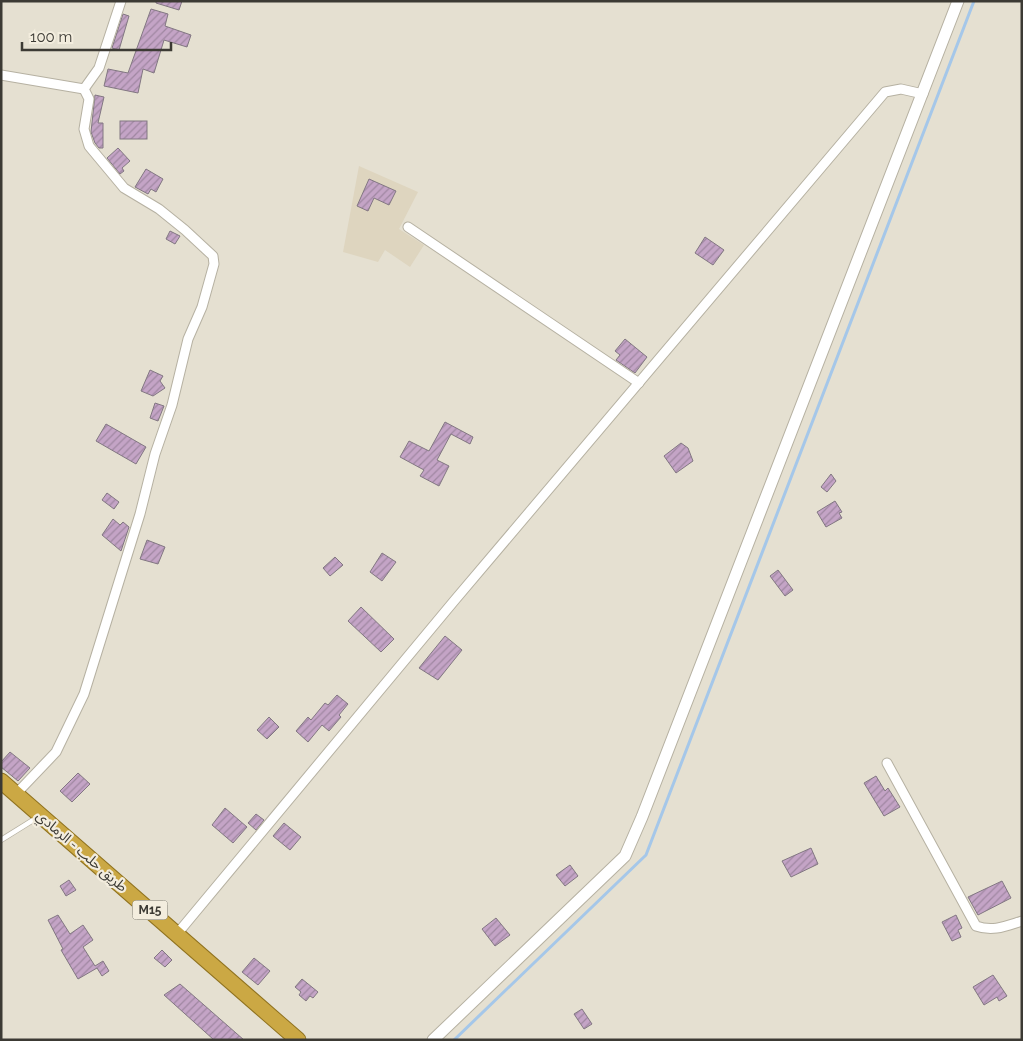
<svg xmlns="http://www.w3.org/2000/svg" width="1023" height="1041" font-family="Raleway,'Noto Sans Arabic',sans-serif">
<style>
.built{fill:#ded5bf}
.lines{fill:none;stroke-linecap:round;stroke-linejoin:round}
.stream{stroke:#a5c7e9;stroke-width:3}
.building{fill:url(#building-hatch);stroke:#827782}
.service-casing{stroke:#b6b1a2;stroke-width:6}
.minor-casing{stroke:#b6b1a2;stroke-width:11}
.tertiary-casing{stroke:#b6b1a2;stroke-width:13}
.trunk-casing{stroke:#907320;stroke-width:17}
.service{stroke:#fff;stroke-width:4.5}
.minor{stroke:#fff;stroke-width:9}
.tertiary{stroke:#fff;stroke-width:11}
.trunk{stroke:#cba844;stroke-width:15}
.labels{text-anchor:middle;stroke-width:4.5;stroke-linejoin:round;paint-order:stroke}
.shield{fill:#f3edde;stroke:#737067;stroke-width:1}
.shield-label{font-size:12px;font-weight:bold;fill:#3c3a34}
.street-label{font-size:14px;fill:#3c3a34;stroke:#f3edde}
</style>
<defs>
<pattern id="building-hatch" width="6" height="6" patternUnits="userSpaceOnUse" patternTransform="scale(1.25)"><rect width="6" height="6" fill="#c4a4c6"/><path d="M-1 1l2-2M0 6l6-6M5 7l2-2" fill="none" stroke="#a087a2"/></pattern>
</defs>
<rect width="100%" height="100%" fill="#e5e0d1"/>
<path class="built" d="M359,166L418,192L399,229L424,245L410,267L385,250L378,262L343,252Z"/>
<g class="lines">
<path class="stream" d="M454,1040L646,855L974,1"/>
</g>
<g class="building">
<path d="M156,1H182L179,10L156,3Z"/>
<path d="M151,9L168,14L165,26L191,35L187,47L164,40L154,73L143,69L138,93L104,86L108,69L128,73Z"/>
<path d="M123,14L129,16L119,50L112,48Z"/>
<path d="M95,95L104,97L98,123H103V148H99L95,143L91,132Z"/>
<rect x="120" y="121" width="27" height="18"/>
<path d="M118,148L130,161L122,168L124,171L120,174L107,158Z"/>
<path d="M146,169L163,179L156,192L151,189L148,194L135,187Z"/>
<path d="M369,179L396,191L389,205L374,198L368,211L357,206Z"/>
<path d="M170,231L180,236L175,244L166,239Z"/>
<path d="M705,237L724,250L713,265L695,253Z"/>
<path d="M625,339L647,357L635,373L616,360L620,355L615,351Z"/>
<path d="M150,370L163,376L160,381L165,388L153,396L141,391Z"/>
<path d="M155,403L164,406L158,421L150,418Z"/>
<path d="M445,422L473,437L470,444L451,434L437,460L449,466L439,486L420,476L424,470L400,457L409,441L429,451Z"/>
<path d="M106,424L146,447L136,464L96,441Z"/>
<path d="M681,443L688,448L693,461L676,473L664,456Z"/>
<path d="M831,474L836,481L827,492L821,487Z"/>
<path d="M107,493L119,502L114,509L102,500Z"/>
<path d="M835,501L842,512L839,513L842,518L826,527L817,512Z"/>
<path d="M113,519L120,525L123,522L129,527L121,551L102,535Z"/>
<path d="M147,540L165,547L158,564L140,559Z"/>
<path d="M382,553L396,562L382,581L370,572Z"/>
<path d="M335,557L343,565L330,576L323,568Z"/>
<path d="M778,570L793,590L785,596L770,576Z"/>
<path d="M361,607L394,639L381,652L348,621Z"/>
<path d="M445,636L462,650L438,680L419,668Z"/>
<path d="M337,695L348,704L339,715L341,717L329,731L322,725L308,742L296,731L308,717L311,720L325,703L328,705Z"/>
<path d="M269,717L279,727L267,739L257,730Z"/>
<path d="M10,752L30,768L18,781L1,767V762Z"/>
<path d="M78,773L90,784L72,802L60,791Z"/>
<path d="M876,776L885,791L888,788L900,807L884,816L864,783Z"/>
<path d="M225,808L247,827L233,843L212,825Z"/>
<path d="M256,814L264,820L256,830L248,823Z"/>
<path d="M284,823L301,837L290,850L273,836Z"/>
<path d="M811,848L818,864L791,877L782,861Z"/>
<path d="M570,865L578,876L565,886L556,875Z"/>
<path d="M69,880L76,890L66,896L60,886Z"/>
<path d="M1002,881L1011,898L978,915L968,897Z"/>
<path d="M58,915L70,934L83,925L93,940L83,947L95,966L103,961L109,971L102,976L97,968L78,979L61,950L63,949L48,920Z"/>
<path d="M956,915L962,928L958,930L961,937L952,941L942,922Z"/>
<path d="M496,918L510,935L495,946L482,929Z"/>
<path d="M162,950L172,960L165,967L154,958Z"/>
<path d="M254,958L270,971L258,985L242,972Z"/>
<path d="M993,975L1007,996L999,1001L997,997L984,1005L973,987Z"/>
<path d="M302,979L318,992L313,998L310,996L306,1001L299,995L301,992L295,987Z"/>
<path d="M180,984L244,1040H214L164,995Z"/>
<path d="M582,1009L592,1024L584,1029L574,1014Z"/>
</g>
<g class="lines">
<defs>
<path id="service" d="M1,840L38,817"/>
<g id="minor">
<path d="M1,75L84,89L99,68L121,1"/>
<path d="M408,227L639,383"/>
<path d="M887,763L976,926C993,932 1006,926 1022,921"/>
<path d="M16,794L56,752L84,694L140,514L155,454L172,405L188,339L202,307L214,264L213,256L185,230L159,209L124,188L89,146L84,129L89,99L84,89"/>
<path d="M177,934L454,601L885,92L901,89L923,94"/>
</g>
<path id="tertiary" d="M433,1040L625,856L642,817L958,1"/>
<path id="trunk" d="M1,781L298,1040"/>
</defs>
<use href="#service" class="service-casing"/>
<use href="#minor" class="minor-casing"/>
<use href="#tertiary" class="tertiary-casing"/>
<use href="#trunk" class="trunk-casing"/>
<use href="#service" class="service"/>
<use href="#minor" class="minor"/>
<use href="#tertiary" class="tertiary"/>
<use href="#trunk" class="trunk"/>
</g>
<g class="labels">
<rect class="shield" x="132.5" y="900.5" width="35" height="19" rx="4"/>
<g class="shield-label">
<text x="150" y="914">M15</text>
</g>
<g class="street-label">
<text transform="translate(82 851) rotate(41)" y="5">طريق حلب - الرمادي</text>
</g>
</g>
<rect width="1023" height="1041" fill="none" stroke="#3c3a34" stroke-width="5"/>
<path d="M22 42v8h149v-8" fill="none" stroke="#3c3a34" stroke-width="2.5"/>
<text x="30" y="42" font-size="15" fill="#3c3a34" stroke="#f3edde" stroke-width="4" paint-order="stroke">100 m</text>
</svg>
